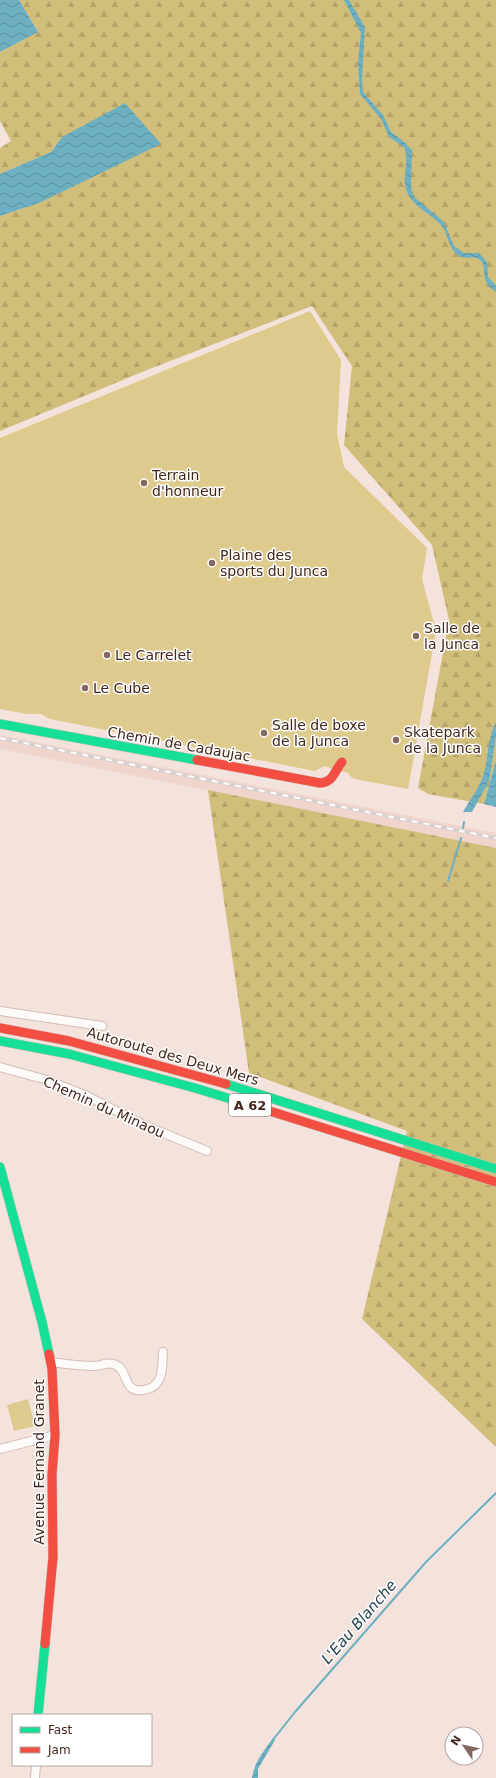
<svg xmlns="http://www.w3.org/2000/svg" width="496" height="1778" font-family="'DejaVu Sans',sans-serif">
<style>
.built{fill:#f0d5cc}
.grass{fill:#ddca8c}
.forest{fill:url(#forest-firs)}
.water{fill:url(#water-waves)}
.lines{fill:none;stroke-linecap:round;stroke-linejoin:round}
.stream{stroke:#6db0c1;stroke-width:2}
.street-casing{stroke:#d3bcb5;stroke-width:10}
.fast-casing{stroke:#d3bcb5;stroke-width:10}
.jam-casing{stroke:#d3bcb5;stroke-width:10}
.street{stroke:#fdfbfa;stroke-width:8}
.fast{stroke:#16e098;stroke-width:9}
.jam{stroke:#f24e42;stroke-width:9}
.rail-casing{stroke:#d6d0ce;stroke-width:3.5}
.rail{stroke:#fff;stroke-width:2;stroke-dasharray:6;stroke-linecap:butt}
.poi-dot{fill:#826860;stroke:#fff;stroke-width:1.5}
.labels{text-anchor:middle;stroke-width:3;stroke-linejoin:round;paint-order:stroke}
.shield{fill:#fff;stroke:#7c6760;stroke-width:1}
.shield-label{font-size:13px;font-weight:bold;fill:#44261c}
.poi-label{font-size:14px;fill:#44261c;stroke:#fff;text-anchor:start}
.street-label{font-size:14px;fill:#44261c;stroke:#fff}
.water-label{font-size:15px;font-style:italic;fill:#27464f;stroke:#fff}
</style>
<defs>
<pattern id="forest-firs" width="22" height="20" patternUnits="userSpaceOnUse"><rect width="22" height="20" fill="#d1be7b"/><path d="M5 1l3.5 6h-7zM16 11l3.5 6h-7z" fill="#b5a36a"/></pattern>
<pattern id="water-waves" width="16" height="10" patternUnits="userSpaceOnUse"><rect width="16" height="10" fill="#6db0c1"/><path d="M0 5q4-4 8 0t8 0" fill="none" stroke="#5b8f9c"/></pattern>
</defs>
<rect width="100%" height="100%" fill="#f4e2dd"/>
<path class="built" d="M0,735L496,833V848L0,749Z"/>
<g class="grass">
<path d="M310,311L341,360L337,434L344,467L427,548L422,579L436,631L408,789L355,779L351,777L348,773L324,766L315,771L50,719L41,714H27L0,709V438Z"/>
<path d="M28,1399L35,1426L14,1431L7,1405Z"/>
</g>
<g class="forest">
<path d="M19,0H496V760L484,804L428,794L418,788L449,620L432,545L344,445L352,366L312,306L147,370L0,431V216L39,203L62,137L51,152L0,174V148L11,141L0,121V52L38,32Z"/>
<path d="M208,790L496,848V1447L362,1319L407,1131L249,1073Z"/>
</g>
<g class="water">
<path d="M0,0H19L38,32L0,52Z"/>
<path d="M344,0H349L365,27L362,80L363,92L383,115L391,132L403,141L412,150L411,186L413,196L444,222L454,246L464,253H479L487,262L488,277L496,286V292C478,280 488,269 481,261C475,254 466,261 458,255C447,247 449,233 440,224C430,213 413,207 407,192C401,178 410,162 404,147L389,137L381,119L360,94L358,63L361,33Z"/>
<path d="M125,103L161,144L39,203L0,216V174L51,152L62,137Z"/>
<path d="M496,722V736L489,781L472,812H463C470,799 480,788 484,773C489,755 487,739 496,722Z"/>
<path d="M496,760V807L484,804Z"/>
<path d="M273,1738L275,1740L258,1769V1778H252C254,1762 264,1751 273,1738Z"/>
</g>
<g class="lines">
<g class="stream">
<path d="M463,828L464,822"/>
<path d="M448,881L461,838"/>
<path d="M272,1741L295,1712L426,1562L496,1493"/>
</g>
<defs>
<g id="street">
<path d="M0,1011L102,1026"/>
<path d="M0,1067L47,1080L87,1096L144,1125L207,1151"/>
<path d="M51,1362C65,1364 80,1366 95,1366C100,1366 107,1362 113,1364C131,1368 120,1397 148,1389C164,1384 162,1366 163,1352"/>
<path d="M0,1449L55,1435"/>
<path d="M35,1778L36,1765"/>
</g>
<g id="fast">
<path d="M0,724L197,760"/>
<path d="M0,1041L69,1054L195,1088L244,1103"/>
<path d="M226,1084L496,1169"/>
<path d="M0,1167L42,1322L49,1354"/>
<path d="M38,1715L45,1644"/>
</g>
<g id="jam">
<path d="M197,760L320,783C334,782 334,771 342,762"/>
<path d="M0,1028L69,1041L226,1084"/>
<path d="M244,1103L496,1182"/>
<path d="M45,1644L53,1557L52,1475L55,1435L52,1369L49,1354"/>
</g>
</defs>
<use href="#street" class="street-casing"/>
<use href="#fast" class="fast-casing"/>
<use href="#jam" class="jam-casing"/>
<use href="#street" class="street"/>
<use href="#fast" class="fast"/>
<use href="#jam" class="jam"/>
<defs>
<path id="rail" d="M0,738L496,838"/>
</defs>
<use href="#rail" class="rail-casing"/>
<use href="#rail" class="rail"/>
</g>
<g class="poi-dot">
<circle cx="144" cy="483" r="4"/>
<circle cx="212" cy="563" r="4"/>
<circle cx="416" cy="636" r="4"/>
<circle cx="107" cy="655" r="4"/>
<circle cx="85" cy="688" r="4"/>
<circle cx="264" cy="733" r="4"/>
<circle cx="396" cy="740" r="4"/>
</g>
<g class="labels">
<rect class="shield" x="229" y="1094" width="42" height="22" rx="3"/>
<g class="shield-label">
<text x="250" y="1110">A 62</text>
</g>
<g class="poi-label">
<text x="152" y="480">Terrain<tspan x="152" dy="16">d'honneur</tspan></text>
<text x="220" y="560">Plaine des<tspan x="220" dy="16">sports du Junca</tspan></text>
<text x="424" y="633">Salle de<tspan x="424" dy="16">la Junca</tspan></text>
<text x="115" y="660">Le Carrelet</text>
<text x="93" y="693">Le Cube</text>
<text x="272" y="730">Salle de boxe<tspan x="272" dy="16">de la Junca</tspan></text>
<text x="404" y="737">Skatepark<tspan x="404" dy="16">de la Junca</tspan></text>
</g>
<g class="street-label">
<text transform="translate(179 744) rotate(10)" y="5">Chemin de Cadaujac</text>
<text transform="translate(173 1056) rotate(16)" y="5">Autoroute des Deux Mers</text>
<text transform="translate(104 1107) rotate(24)" y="5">Chemin du Minaou</text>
<text transform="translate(39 1462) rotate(-90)" y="5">Avenue Fernand Granet</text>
</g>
<g class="water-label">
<text transform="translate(359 1622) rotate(-49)" y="5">L'Eau Blanche</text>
</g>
</g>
<rect x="12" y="1714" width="140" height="52" fill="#ffffff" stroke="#b4a8a4"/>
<rect x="20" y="1727" width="20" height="6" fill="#16e098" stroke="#b4a8a4"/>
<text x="48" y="1734" font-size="12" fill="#44261c">Fast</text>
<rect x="20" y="1747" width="20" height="6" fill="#f24e42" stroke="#b4a8a4"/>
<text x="48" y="1754" font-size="12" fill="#44261c">Jam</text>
<g transform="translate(464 1746) rotate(304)"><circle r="19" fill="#ffffff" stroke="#b4a8a4"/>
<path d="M0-3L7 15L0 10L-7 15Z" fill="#826860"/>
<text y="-6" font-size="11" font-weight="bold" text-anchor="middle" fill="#44261c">N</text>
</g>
</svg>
